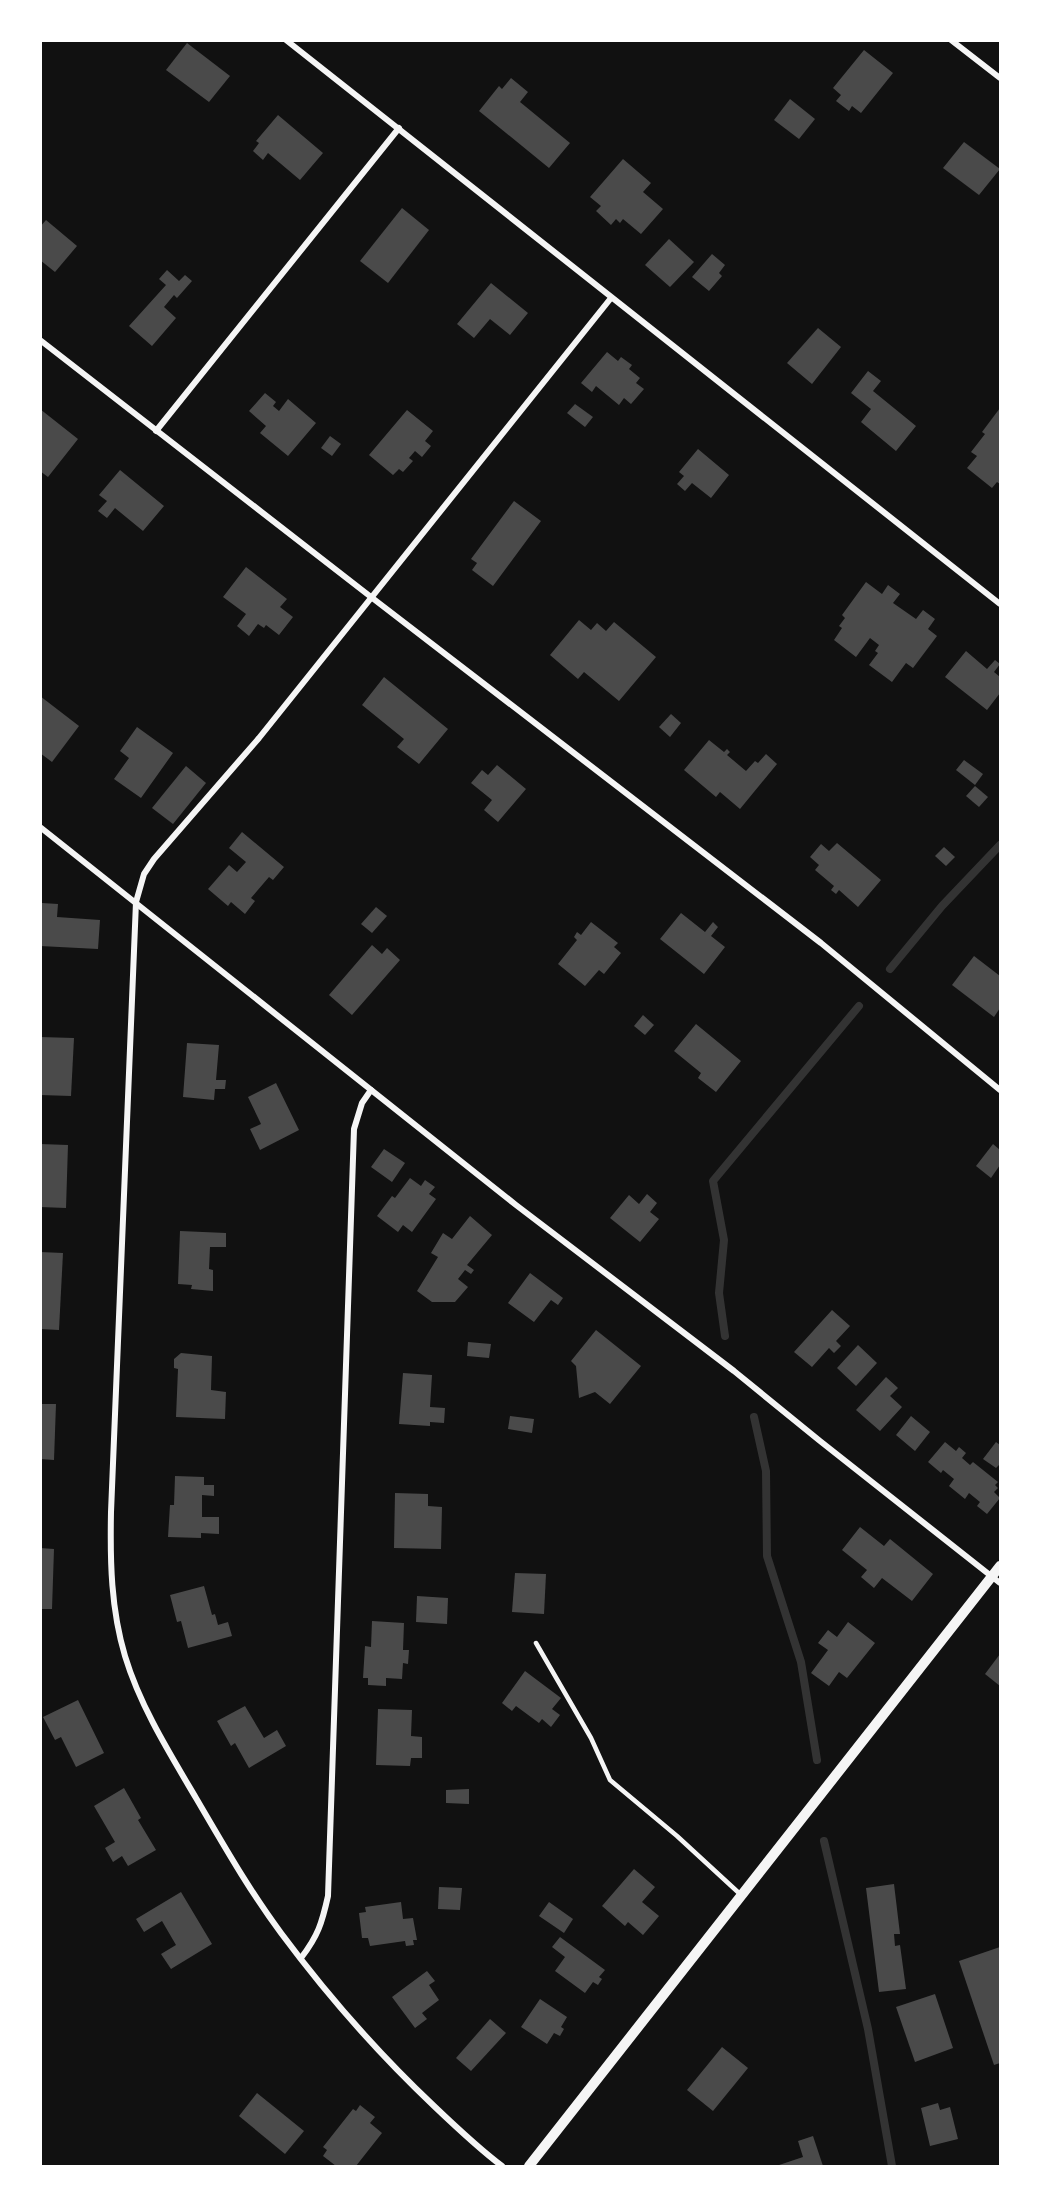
<svg xmlns="http://www.w3.org/2000/svg" width="1041" height="2207" font-family="Quicksand,sans-serif">
<style>
.lines{fill:none;stroke-linecap:round;stroke-linejoin:round}
.stream{stroke:#333;stroke-width:8}
.building{fill:#4a4a4a}
.service{stroke:#f5f5f5;stroke-width:4.5}
.minor{stroke:#f5f5f5;stroke-width:6}
.tertiary{stroke:#f5f5f5;stroke-width:10}
</style>
<rect width="100%" height="100%" fill="#111"/>
<g class="lines">
<g class="stream">
<path d="M890,969L942,906L1000,845"/>
<path d="M725,1336L719,1293L724,1240L713,1181L859,1006"/>
<path d="M754,1417L766,1471L767,1556L801,1662L817,1760"/>
<path d="M824,1841L868,2029L892,2166"/>
</g>
</g>
<g class="building">
<path d="M187,43L230,76L209,102L166,70Z"/>
<path d="M864,50L893,73L861,113L852,106L849,111L836,101L841,95L833,88Z"/>
<path d="M511,78L528,92L520,102L570,143L549,168L479,111L499,86L502,89Z"/>
<path d="M790,99L815,119L799,139L774,120Z"/>
<path d="M278,115L323,153L300,180L268,153L263,160L253,151L259,143L256,141Z"/>
<path d="M964,142L1000,169L979,195L943,168Z"/>
<path d="M623,159L651,183L643,192L663,209L641,234L623,219L620,223L616,219L611,225L596,211L601,206L590,197Z"/>
<path d="M402,208L429,230L388,283L360,261Z"/>
<path d="M46,220L77,246L55,272L40,260V227Z"/>
<path d="M669,239L694,262L670,287L645,265Z"/>
<path d="M712,254L725,265L719,273L722,276L709,291L692,277Z"/>
<path d="M167,270L179,281L185,275L192,281L177,298L174,295L164,307L176,318L152,346L129,326L166,285L159,279Z"/>
<path d="M491,283L528,313L510,335L490,319L474,338L457,324Z"/>
<path d="M818,328L841,347L812,384L787,363Z"/>
<path d="M607,352L618,361L621,357L632,365L629,369L640,378L636,383L644,389L631,404L624,398L619,405L596,386L592,392L581,383Z"/>
<path d="M868,371L881,381L873,391L916,426L896,451L861,422L871,409L851,393Z"/>
<path d="M265,393L276,402L273,406L279,411L288,399L316,423L288,456L260,433L266,426L249,411Z"/>
<path d="M575,404L593,417L585,427L567,413Z"/>
<path d="M1000,408V484L997,482L992,488L967,468L977,456L971,452L985,434L982,432Z"/>
<path d="M40,409L78,439L48,477L40,471V457L42,454L40,453Z"/>
<path d="M407,410L433,431L425,441L431,446L422,457L415,451L409,458L413,461L403,472L399,469L393,475L369,455Z"/>
<path d="M330,436L341,444L332,456L321,448Z"/>
<path d="M698,449L729,475L711,498L692,483L685,491L677,484L684,476L679,472Z"/>
<path d="M120,470L164,506L143,531L115,508L107,518L98,511L107,501L99,495Z"/>
<path d="M514,501L541,521L493,586L472,570L477,563L471,559Z"/>
<path d="M246,567L287,599L280,607L293,617L279,635L266,625L264,628L258,624L249,636L237,626L246,614L223,597Z"/>
<path d="M866,582L882,594L888,585L900,594L893,603L916,619L923,610L935,619L928,629L937,636L913,668L906,663L892,682L869,665L878,653L875,651L879,645L870,638L856,657L834,640L842,628L839,626L845,618L842,615Z"/>
<path d="M579,620L591,630L597,623L606,631L614,622L656,657L619,701L584,672L578,679L550,655Z"/>
<path d="M966,651L987,669L995,660L1000,664L994,672L1000,677V693L987,710L945,677Z"/>
<path d="M384,677L448,729L419,764L397,747L404,739L362,705Z"/>
<path d="M40,696L79,726L52,762L40,753Z"/>
<path d="M671,714L681,723L670,737L659,727Z"/>
<path d="M137,727L173,753L141,798L114,779L129,758L120,751Z"/>
<path d="M709,740L724,752L727,749L730,752L727,755L746,771L755,761L758,763L766,754L777,764L740,809L720,792L716,797L684,770Z"/>
<path d="M964,760L983,774L975,785L956,770Z"/>
<path d="M497,765L526,789L498,822L484,810L492,800L471,783L482,770L488,775Z"/>
<path d="M186,766L206,783L173,824L152,808Z"/>
<path d="M975,786L988,797L979,807L966,796Z"/>
<path d="M242,832L284,867L273,880L269,877L251,898L255,901L245,914L231,902L228,906L208,889L229,865L237,872L246,862L229,848Z"/>
<path d="M837,843L881,880L858,907L839,890L836,894L831,890L834,886L815,870L819,865L810,857L821,844L829,851Z"/>
<path d="M944,847L955,857L946,866L935,856Z"/>
<path d="M42,903L58,904L57,917L100,920L98,949L40,946Z"/>
<path d="M376,907L387,916L372,933L361,924Z"/>
<path d="M681,913L705,932L713,922L718,927L711,936L725,947L704,974L660,939Z"/>
<path d="M591,922L618,943L614,947L621,953L604,974L599,970L585,986L558,964L577,940L574,937L577,932L581,935Z"/>
<path d="M372,945L382,954L387,948L400,960L352,1015L329,995Z"/>
<path d="M974,956L1000,976V1008L994,1017L952,985Z"/>
<path d="M643,1015L654,1025L645,1035L634,1026Z"/>
<path d="M696,1024L741,1061L716,1092L698,1078L701,1073L674,1051Z"/>
<path d="M40,1037L74,1038L71,1096L40,1095Z"/>
<path d="M187,1043L219,1045L216,1080H226L225,1089H215L214,1100L183,1097Z"/>
<path d="M276,1083L299,1130L260,1150L250,1129L261,1124L248,1097Z"/>
<path d="M40,1144L68,1145L66,1208L40,1207Z"/>
<path d="M993,1144L1000,1150V1165L991,1178L976,1166Z"/>
<path d="M384,1149L405,1163L392,1182L371,1167Z"/>
<path d="M410,1178L421,1186L425,1180L435,1187L429,1194L436,1199L412,1232L403,1225L398,1232L377,1216L392,1196L395,1198Z"/>
<path d="M647,1194L657,1203L650,1212L659,1219L640,1242L610,1218L629,1195L639,1204Z"/>
<path d="M470,1216L492,1235L467,1265L474,1270L471,1274L465,1270L458,1279L468,1287L455,1302H432L417,1291L438,1257L431,1253L443,1233L452,1239Z"/>
<path d="M180,1231L226,1233V1247H210L209,1269L213,1270V1291L191,1289L192,1285L178,1284Z"/>
<path d="M40,1252L63,1253L59,1330L40,1329Z"/>
<path d="M530,1273L563,1298L558,1305L551,1300L534,1322L508,1303Z"/>
<path d="M832,1310L850,1326L836,1341L841,1346L834,1353L829,1348L812,1367L794,1352Z"/>
<path d="M596,1330L641,1366L610,1404L595,1392L579,1398L576,1366L571,1361Z"/>
<path d="M468,1342L491,1344L489,1358L467,1356Z"/>
<path d="M858,1345L877,1363L856,1386L837,1368Z"/>
<path d="M181,1353L212,1356L211,1390L226,1392L225,1419L176,1417L178,1369L174,1368V1359Z"/>
<path d="M403,1373L432,1375L430,1407L445,1408L444,1423L430,1422V1426L399,1424Z"/>
<path d="M886,1377L898,1388L890,1396L902,1407L880,1431L856,1410Z"/>
<path d="M40,1404H56L54,1460L40,1459Z"/>
<path d="M510,1416L534,1419L532,1433L508,1429Z"/>
<path d="M911,1416L930,1432L915,1451L896,1435Z"/>
<path d="M945,1442L956,1451L959,1447L966,1453L962,1458L970,1465L973,1462L998,1482L995,1485L998,1488L994,1492L1000,1498L987,1514L977,1506L980,1502L969,1493L965,1499L949,1486L954,1479L943,1470L941,1473L928,1462Z"/>
<path d="M996,1442L1000,1445V1464L996,1468L983,1459Z"/>
<path d="M175,1476L204,1477V1485H214V1496L202,1495V1517H219V1534L201,1533V1538L168,1537L170,1505H174Z"/>
<path d="M395,1493L428,1494V1506L442,1507L441,1549L394,1548Z"/>
<path d="M860,1527L884,1546L890,1539L933,1574L912,1601L882,1578L874,1588L861,1577L867,1570L842,1550Z"/>
<path d="M40,1548L54,1549L52,1609H40Z"/>
<path d="M515,1573L546,1574L544,1614L512,1612Z"/>
<path d="M204,1586L212,1615L215,1614L218,1625L228,1622L232,1636L188,1648L181,1621L177,1622L170,1595Z"/>
<path d="M417,1596L448,1598L447,1624L416,1622Z"/>
<path d="M372,1621L404,1623L403,1650H409L408,1664L403,1663L402,1679L386,1678V1686L368,1685V1678H363L365,1646L371,1647Z"/>
<path d="M848,1622L875,1643L847,1678L839,1672L829,1686L811,1673L828,1650L818,1643L828,1630L837,1637Z"/>
<path d="M1000,1654V1686L985,1674Z"/>
<path d="M525,1671L561,1698L552,1709L560,1715L551,1727L542,1719L539,1723L516,1706L512,1711L502,1703Z"/>
<path d="M78,1700L104,1753L76,1767L61,1737L55,1740L43,1717Z"/>
<path d="M245,1706L264,1738L277,1730L286,1746L249,1768L235,1743L231,1746L217,1721Z"/>
<path d="M378,1709L412,1710L411,1736L422,1737V1758H411L410,1766L376,1765Z"/>
<path d="M124,1788L141,1818L138,1820L156,1850L128,1866L122,1856L113,1862L105,1848L115,1842L94,1806Z"/>
<path d="M469,1789V1804L446,1803V1790Z"/>
<path d="M634,1869L655,1887L642,1902L659,1916L643,1935L628,1922L625,1926L602,1906Z"/>
<path d="M894,1884L900,1934H894L895,1946L900,1945L906,1989L879,1992L866,1888Z"/>
<path d="M439,1887L462,1888L460,1910L438,1909Z"/>
<path d="M181,1892L212,1944L171,1969L161,1954L176,1945L162,1921L144,1932L136,1919Z"/>
<path d="M401,1902L403,1919L413,1918L417,1940H413L414,1945L406,1946L405,1941L370,1946L368,1938H362L359,1913L366,1912L365,1907Z"/>
<path d="M549,1902L573,1919L564,1933L539,1916Z"/>
<path d="M560,1937L605,1970L599,1977L602,1979L598,1985L593,1982L585,1993L555,1971L565,1957L552,1947Z"/>
<path d="M1000,1947V2063L994,2065L959,1961Z"/>
<path d="M427,1971L435,1981L429,1985L439,2000L422,2013L427,2019L415,2028L392,1997Z"/>
<path d="M935,1994L953,2048L915,2062L896,2007Z"/>
<path d="M540,1999L567,2017L561,2027L564,2029L560,2036L554,2033L547,2044L521,2027Z"/>
<path d="M490,2019L506,2033L471,2071L456,2058Z"/>
<path d="M722,2047L748,2068L713,2111L687,2090Z"/>
<path d="M257,2093L304,2131L285,2154L239,2116Z"/>
<path d="M938,2103L940,2110L950,2107L958,2139L930,2146L921,2108Z"/>
<path d="M360,2105L375,2117L370,2123L382,2133L356,2166H336L323,2156L327,2150L323,2147L353,2109L356,2111Z"/>
<path d="M813,2136L823,2166H776L803,2157L798,2141Z"/>
</g>
<g class="lines">
<path class="service" d="M536,1643L591,1738L610,1780L677,1836L740,1894"/>
<g class="minor">
<path d="M286,40L1000,604"/>
<path d="M951,40L1000,78"/>
<path d="M40,340L371,597L821,943L1000,1090"/>
<path d="M156,431L399,128"/>
<path d="M40,827L516,1205L734,1371L820,1441L1000,1583"/>
<path d="M301,1958C318,1936 322,1923 328,1896L354,1129L362,1103L371,1090"/>
<path d="M502,2166C478,2148 456,2127 434,2106C378,2053 327,1995 281,1933C249,1890 223,1844 196,1798C170,1754 140,1706 125,1656C111,1609 110,1562 111,1512L136,902L144,874L154,859L259,738L611,298"/>
</g>
<path class="tertiary" d="M529,2166L1000,1566"/>
</g>
<rect width="1041" height="2207" fill="none" stroke="#ffffff" stroke-width="84"/>
</svg>
